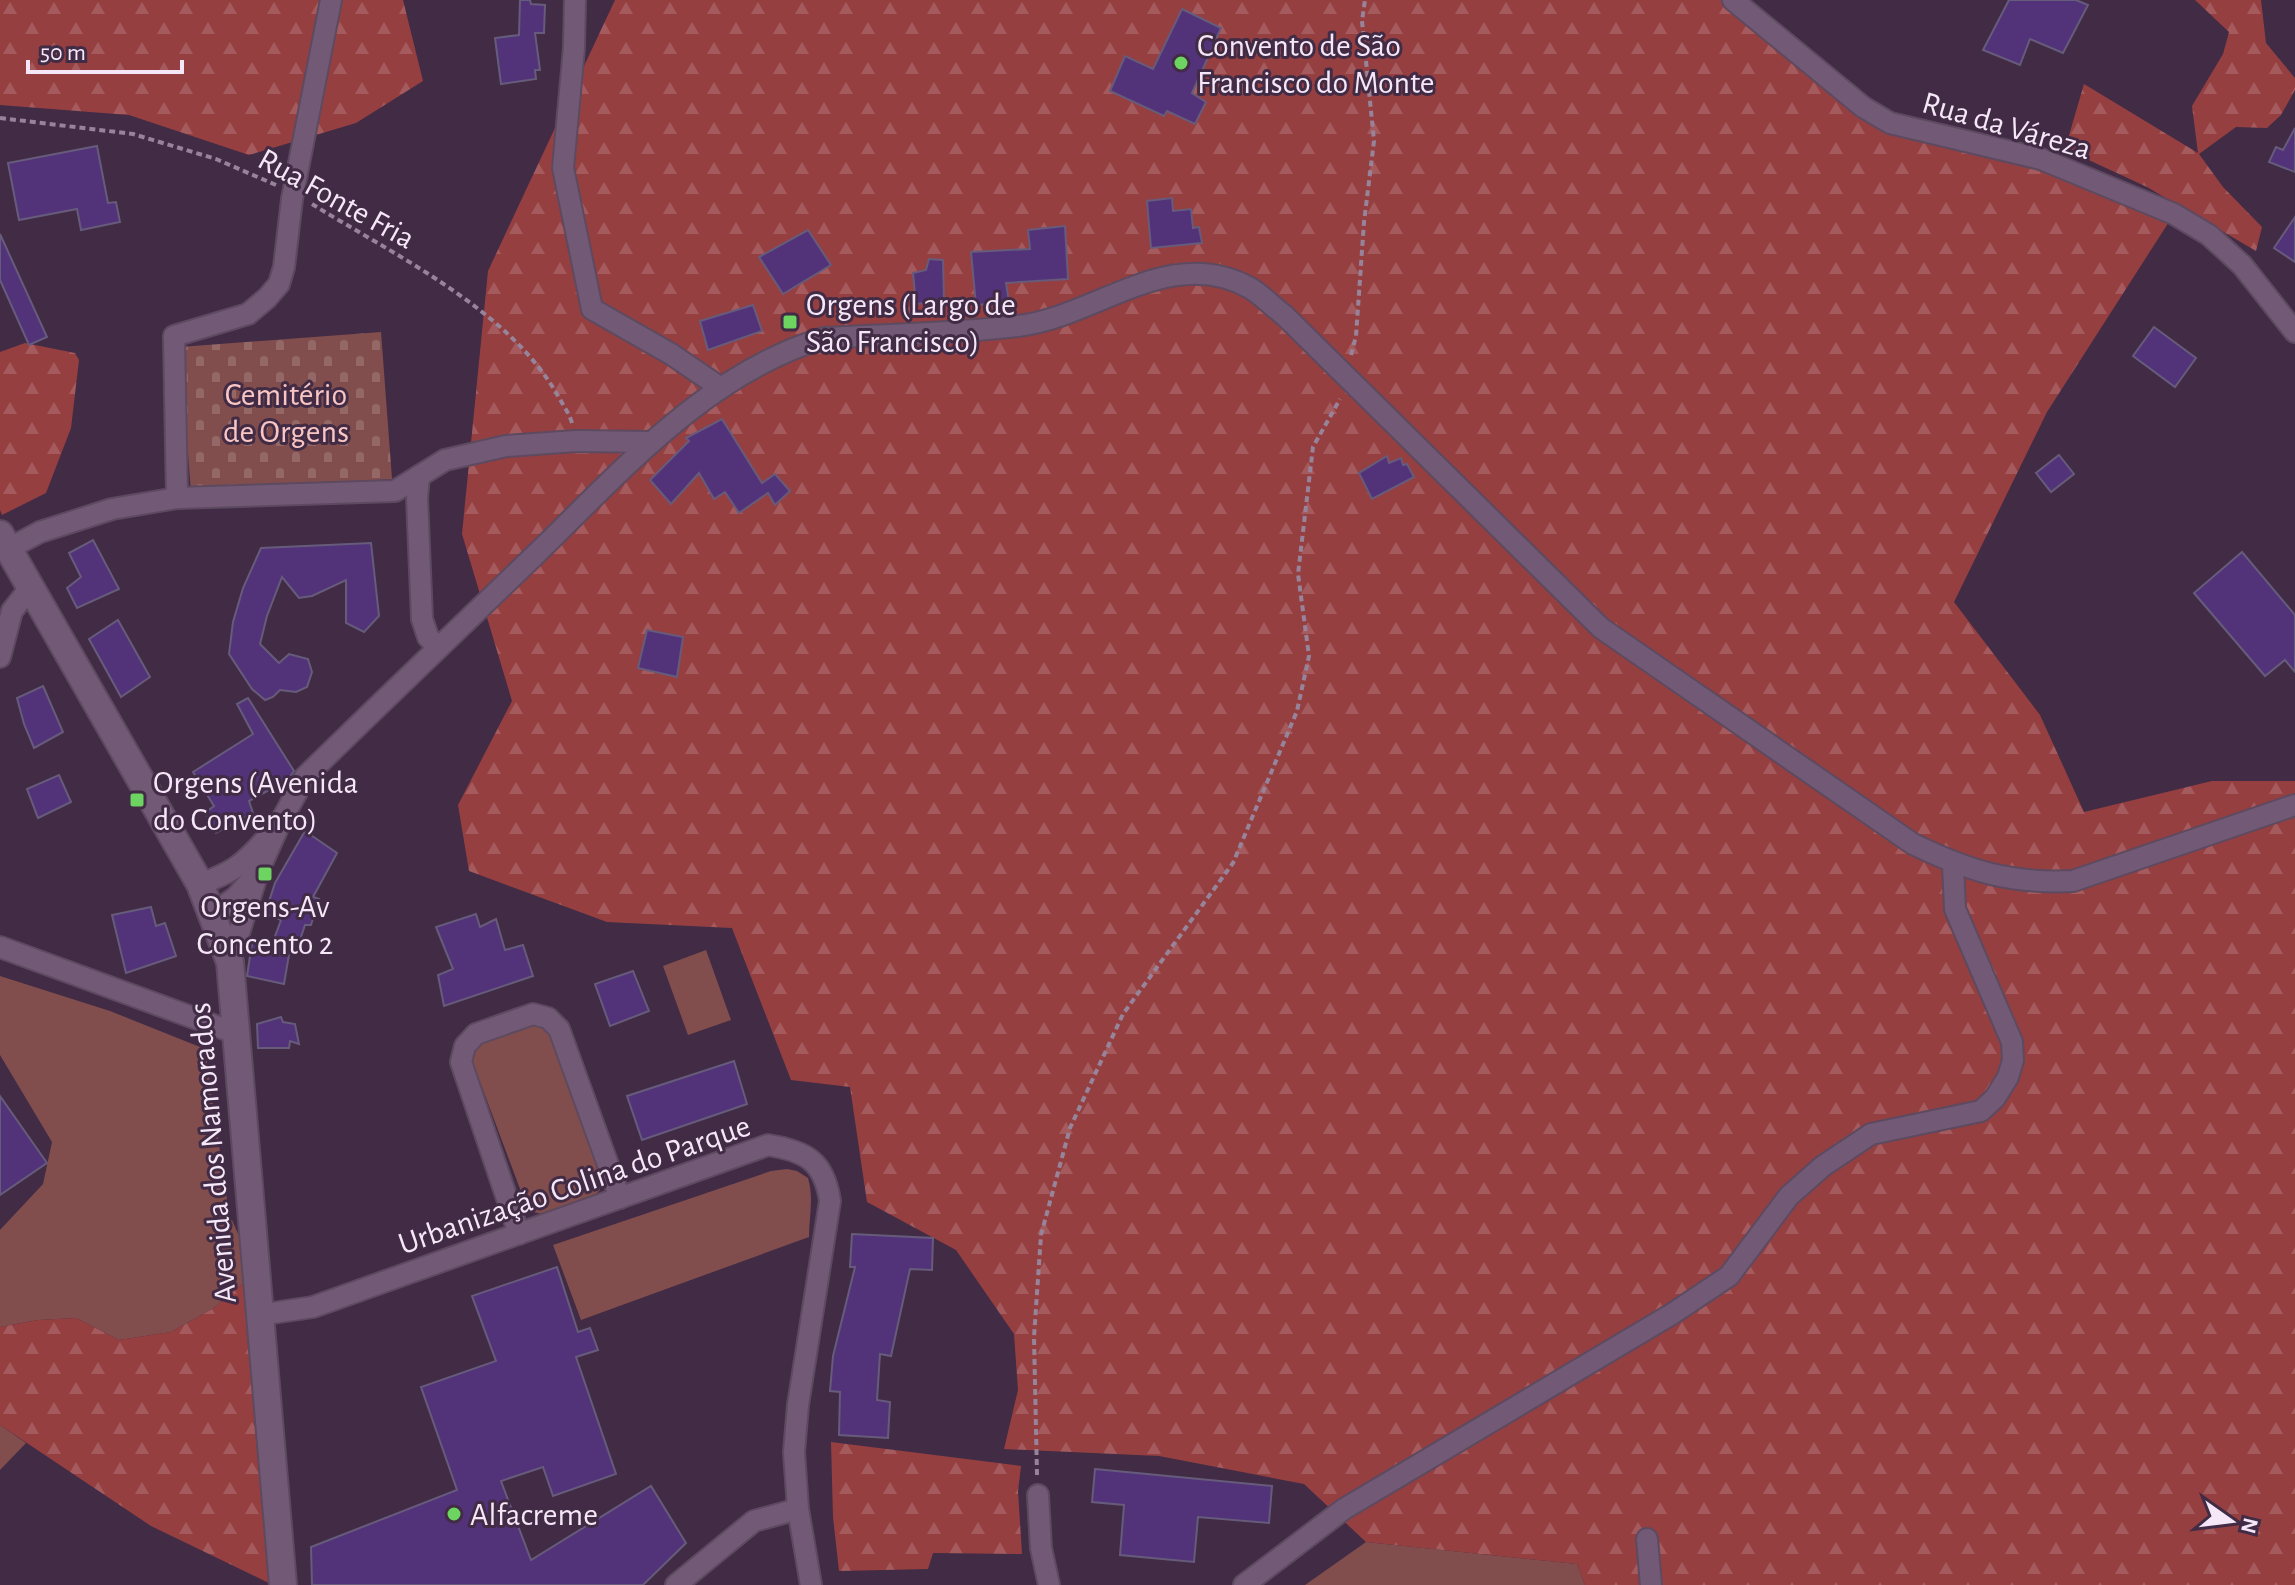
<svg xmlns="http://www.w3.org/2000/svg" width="2295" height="1585" font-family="'Alegreya Sans',sans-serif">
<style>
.grass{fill:#824e4d}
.forest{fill:url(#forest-firs)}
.cemetery{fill:url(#cemetery-stones)}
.building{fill:#523379;stroke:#675b7b;stroke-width:2}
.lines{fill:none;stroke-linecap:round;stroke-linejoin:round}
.minor-casing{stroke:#5d4a60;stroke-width:24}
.tertiary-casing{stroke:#5d4a60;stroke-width:30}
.path{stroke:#97849a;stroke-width:4;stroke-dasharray:6 4;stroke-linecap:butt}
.minor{stroke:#725a76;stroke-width:20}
.tertiary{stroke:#725a76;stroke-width:26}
.poi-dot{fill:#6dd361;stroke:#412b45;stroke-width:3}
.labels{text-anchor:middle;stroke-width:6;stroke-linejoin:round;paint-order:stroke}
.poi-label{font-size:32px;fill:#f5e7f7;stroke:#412b45;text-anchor:start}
.street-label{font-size:32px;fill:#f5e7f7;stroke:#412b45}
.park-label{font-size:32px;fill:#fac6c4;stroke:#412b45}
</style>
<defs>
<pattern id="forest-firs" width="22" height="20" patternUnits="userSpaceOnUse" patternTransform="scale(2)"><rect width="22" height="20" fill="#963f41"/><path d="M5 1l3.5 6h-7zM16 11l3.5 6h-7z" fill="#a55b5d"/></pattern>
<pattern id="cemetery-stones" width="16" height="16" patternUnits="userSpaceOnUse" patternTransform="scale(2)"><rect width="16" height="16" fill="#824e4d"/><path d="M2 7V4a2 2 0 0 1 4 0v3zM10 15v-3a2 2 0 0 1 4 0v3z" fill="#946867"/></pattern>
</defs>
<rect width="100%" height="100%" fill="#412b45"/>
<g class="grass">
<path d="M706,950L731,1020L688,1035L663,966Z"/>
<path d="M0,976L110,1011L205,1049L229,1213L255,1273L214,1308L171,1332L119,1340L76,1318L38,1320L0,1327V1230L43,1184L52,1142L0,1055Z"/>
<path d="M531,1025H541L551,1032L602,1179L600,1190L593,1197L542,1214L533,1212L526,1205L473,1063L472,1050L481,1042Z"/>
<path d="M787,1169L797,1171L808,1178C814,1199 809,1216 809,1237L581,1320L553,1245L771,1171Z"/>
<path d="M0,1425L26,1443L0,1470Z"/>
<path d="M1366,1542L1577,1564L1585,1585H1305Z"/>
</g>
<g class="forest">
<path d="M0,0H403L423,81L356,123L249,155L129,115L0,105Z"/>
<path d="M615,0H1743L1890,123L2174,214L2047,412L1954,602L2040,715L2084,812L2212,781H2295V1585H1585L1577,1564L1366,1542L1304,1484L1159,1456L1004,1449L1018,1390L1014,1334L956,1250L867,1202L850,1087L791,1080L732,928L607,922L469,871L458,805L512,701L462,534L488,271Z"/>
<path d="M2195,0H2261L2266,43L2295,78V90L2281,115L2267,128L2236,127L2199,154L2223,187L2262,227L2256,251L2147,187L2065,149L2084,84L2198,153L2192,106L2223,54L2229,32Z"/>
<path d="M25,343L75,353L79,360L71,428L46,493L2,515L0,510V352Z"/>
<path d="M255,1273L273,1585L151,1526L0,1425V1327L38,1320L76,1318L119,1340L171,1332L214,1308Z"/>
<path d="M831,1442L1021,1466L1018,1491L1022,1554L933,1553L928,1569L839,1571L833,1517Z"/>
</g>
<path class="cemetery" d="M381,332L392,479L191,493L180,347Z"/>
<g class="building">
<path d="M520,0H530L531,4L545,5L544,33H535L540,70H535L536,79L501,84L495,38L519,35Z"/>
<path d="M2009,0H2076L2088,5L2063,53L2030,39L2020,65L1983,50Z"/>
<path d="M1182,9L1221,28L1192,93L1206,102L1195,124L1167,111L1164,116L1110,91L1125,56L1153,69Z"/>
<path d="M2295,128V172L2269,162L2276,147L2283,150Z"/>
<path d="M97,146L108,203L116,202L120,222L81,230L77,209L19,220L8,163Z"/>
<path d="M1172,198L1173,211L1191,209L1193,228L1199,227L1202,243L1151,248L1147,201Z"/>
<path d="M2295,217V262L2274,248Z"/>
<path d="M1065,226L1068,279L1006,283L1009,302L976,305L971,252L1030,249L1028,230Z"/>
<path d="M808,230L831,265L783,294L759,257Z"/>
<path d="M0,234L47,337L29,345L0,280Z"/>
<path d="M929,259L943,260L944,301L916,304L913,273L926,270Z"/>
<path d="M753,305L762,331L708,350L700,321Z"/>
<path d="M2154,327L2196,358L2175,387L2133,356Z"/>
<path d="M722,419L762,483L775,474L790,491L775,505L768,493L739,513L725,492L714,499L699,473L671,504L650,480L689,441L686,438Z"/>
<path d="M2059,455L2074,474L2051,492L2036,473Z"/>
<path d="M1387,456L1389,463L1401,458L1403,465L1407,464L1414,477L1372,499L1359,473Z"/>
<path d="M93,540L119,589L77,608L67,588L81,577L69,553Z"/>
<path d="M371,543L379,616L364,632L346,623V580L312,596L299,598L282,577L267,616L260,644L279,663L289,654L308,659L312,672L307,687L296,692L280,690L273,697L265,700L252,689L229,654L233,622L243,588L261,548Z"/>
<path d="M2242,552L2295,615V672L2285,660L2265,676L2194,593Z"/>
<path d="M118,620L150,677L121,697L89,639Z"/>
<path d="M647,630L683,637L677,677L638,668Z"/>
<path d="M43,686L63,732L34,748L24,724L17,698Z"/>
<path d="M248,698L294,771L282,788L280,784L249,801L253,813L216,833L205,813L214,806L193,772L253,734L237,704Z"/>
<path d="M59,775L71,802L38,818L27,789Z"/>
<path d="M305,831L337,853L313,897L319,899L311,925H305L300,940L292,937L284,984L247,976L252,943L271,947L281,920L265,914L275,883Z"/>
<path d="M151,907L156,926L165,923L176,956L126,973L112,915Z"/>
<path d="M476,914L480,927L496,919L505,950L523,945L533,976L444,1006L438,975L453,969L436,927Z"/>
<path d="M633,971L649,1011L610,1026L595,984Z"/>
<path d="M281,1017L283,1022L295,1024L299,1044L290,1041L289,1048H258L257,1024Z"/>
<path d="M734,1061L747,1104L642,1140L627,1096Z"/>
<path d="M0,1096L47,1163L0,1195Z"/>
<path d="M852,1234L933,1238L932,1270L910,1269L891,1356L880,1354L877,1400L890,1402L888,1438L839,1435L840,1392L830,1391L833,1356L855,1267H850Z"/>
<path d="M557,1267L578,1332L590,1328L598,1350L576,1357L616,1474L553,1496L543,1467L501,1481L531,1560L651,1486L686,1543L643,1585H312L311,1547L457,1490L421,1387L496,1361L472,1296Z"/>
<path d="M1095,1469L1272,1486L1269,1523L1198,1517L1194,1562L1120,1555L1124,1505L1092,1502Z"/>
</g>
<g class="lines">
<defs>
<g id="minor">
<path d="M575,0L574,48L563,168L592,309L671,354L721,388"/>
<path d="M1733,0L1863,107L1890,123L2041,159L2174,214L2209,235L2242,265L2295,332"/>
<path d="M419,476L417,498L422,619L428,637L438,648"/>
<path d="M177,498L174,336L248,314L267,298L279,284L284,267L292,199L331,0"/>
<path d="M8,549L40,532L112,509L177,498L395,491L445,460L506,446L576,441L652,442"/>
<path d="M0,657L12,611L30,588"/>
<path d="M200,884C231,873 243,865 264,841"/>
<path d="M214,913L236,897L253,878"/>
<path d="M0,947L238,1034"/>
<path d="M230,962L258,872L280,823L305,777C381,703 458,629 534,556C619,474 706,373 824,338C888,334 954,334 1018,326C1096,317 1171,243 1250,288C1262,295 1273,307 1284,315L1601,628L1913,844C1969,871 2010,884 2073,881L2295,805"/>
<path d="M519,1234L461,1062L465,1046L476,1034L533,1014L548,1018L559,1029L620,1198"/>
<path d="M259,1315L313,1307L768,1145C806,1151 824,1161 830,1201L798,1405L794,1452L798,1509L811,1585"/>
<path d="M1038,1495L1041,1548L1049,1585"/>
<path d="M1647,1539L1651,1585"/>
<path d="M676,1585L754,1521L798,1509"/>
<path d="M1244,1585L1344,1509L1672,1314L1729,1276L1789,1196L1823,1166L1871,1134L1981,1111L1995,1098L2008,1077L2013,1060L2012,1042L1955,909L1953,864"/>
</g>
<path id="tertiary" d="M0,534L200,884L230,962L283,1585"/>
</defs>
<use href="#minor" class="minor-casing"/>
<use href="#tertiary" class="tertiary-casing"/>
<g class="path">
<path d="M0,118L133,134L216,159L276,185"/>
<path d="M312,204C394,255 509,309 558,396C563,405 569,413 572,423"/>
<path d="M1351,355L1356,336L1364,222L1374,141L1362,21L1365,0"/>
<path d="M1037,1475L1034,1337L1041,1235L1070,1128L1123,1014L1233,863L1297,711L1309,656L1298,574L1313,447L1340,399"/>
</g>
<use href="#minor" class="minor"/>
<use href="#tertiary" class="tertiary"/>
</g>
<g class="poi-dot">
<circle cx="1181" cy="63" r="8"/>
<rect x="782" y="314" width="16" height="16" rx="4"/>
<rect x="129" y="792" width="16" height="16" rx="4"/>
<rect x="257" y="866" width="16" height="16" rx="4"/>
<circle cx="454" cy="1514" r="8"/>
</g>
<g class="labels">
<g class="poi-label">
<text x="1197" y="56">Convento de São<tspan x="1197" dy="37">Francisco do Monte</tspan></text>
<text x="806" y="315">Orgens (Largo de<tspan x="806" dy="37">São Francisco)</tspan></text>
<text x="153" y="793">Orgens (Avenida<tspan x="153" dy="37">do Convento)</tspan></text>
<text x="265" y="917" text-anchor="middle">Orgens-Av<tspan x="265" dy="37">Concento 2</tspan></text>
<text x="470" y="1525">Alfacreme</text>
</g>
<g class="street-label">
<text transform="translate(2007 125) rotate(16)" y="11">Rua da Váreza</text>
<text transform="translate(337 198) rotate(29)" y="11">Rua Fonte Fria</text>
<text transform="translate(212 1153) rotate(-95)" y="11">Avenida dos Namorados</text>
<text transform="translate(574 1184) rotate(-19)" y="11">Urbanização Colina do Parque</text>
</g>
<g class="park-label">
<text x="286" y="405">Cemitério<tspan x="286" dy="37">de Orgens</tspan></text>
</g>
</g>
<g transform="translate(2231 1521) rotate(104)" stroke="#412b45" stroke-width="6" paint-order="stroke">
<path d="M0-6L14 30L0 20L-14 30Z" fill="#f5e7f7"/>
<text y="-12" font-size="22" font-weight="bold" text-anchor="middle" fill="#f5e7f7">N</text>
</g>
<path d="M28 60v12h154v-12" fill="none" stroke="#f5e7f7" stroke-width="4"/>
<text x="40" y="60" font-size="24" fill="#f5e7f7" stroke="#412b45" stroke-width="6" paint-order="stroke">50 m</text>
</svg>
